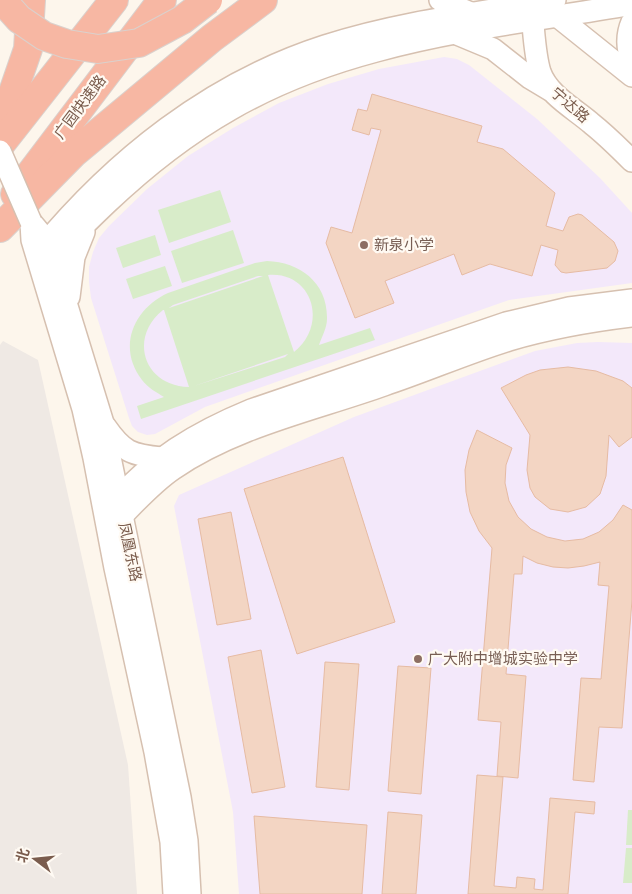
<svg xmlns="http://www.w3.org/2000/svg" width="632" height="894" font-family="Inter,'Noto Sans SC',sans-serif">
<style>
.industrial{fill:#efe9e4}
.education{fill:#f3e8fa}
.green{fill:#d8ecc9;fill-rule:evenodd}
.building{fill:#f3d5c3;stroke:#e6bba3}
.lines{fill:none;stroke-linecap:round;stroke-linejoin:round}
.secondary-casing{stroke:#d6c0b0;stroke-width:24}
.highway-casing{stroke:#dad1cd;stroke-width:30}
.secondary{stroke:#fff;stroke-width:21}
.highway{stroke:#f7b7a3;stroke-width:28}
.secondary-bridge-casing{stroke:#d6c0b0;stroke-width:24;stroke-linecap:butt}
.highway-bridge-casing{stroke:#dad1cd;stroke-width:30;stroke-linecap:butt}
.secondary-bridge{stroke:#fff;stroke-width:21}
.highway-bridge{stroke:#f7b7a3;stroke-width:28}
.education-dot{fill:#8d6e63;stroke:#fffaf3;stroke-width:2}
.labels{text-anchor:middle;stroke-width:4.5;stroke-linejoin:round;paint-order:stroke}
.street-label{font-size:15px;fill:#7a5c4d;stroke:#fffaf3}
.education-label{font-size:15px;fill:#785e54;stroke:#fffaf3;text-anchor:start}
</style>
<rect width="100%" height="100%" fill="#fdf6ec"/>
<path class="industrial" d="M3,341L38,360L128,765L137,894H0V345Z"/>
<g class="education">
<path d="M444,57L457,59L469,65L537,119L600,178L632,213V283L509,300L205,407L155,434L147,435L138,432L132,426L129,418L91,298L89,282V267L93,252L99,238L109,226L147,189L188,156L233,128L279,103L328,84L379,69Z"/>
<path d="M598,342L632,343V894H239L233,812L174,506L179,495L354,417L535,351L577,343Z"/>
</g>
<g class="green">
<path d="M220,190L231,222L169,243L158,210Z"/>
<path d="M233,230L244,263L182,283L171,251Z"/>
<path d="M155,235L161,255L123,268L116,248Z"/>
<path d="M267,261C300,262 328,283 327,319C327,328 322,336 319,345L370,328L375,340L141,419L137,406L164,397C156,392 148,388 142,380C117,348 133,309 168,293L255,263ZM268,275C312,271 329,324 294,352ZM258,276H263L169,308L173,305ZM163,310H164L189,387C144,386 128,338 163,310ZM288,354L285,357L194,386Z"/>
<path d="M165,266L172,286L133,299L126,279Z"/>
<path d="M628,810H632V845H626Z"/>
<path d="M626,848H632V883H623Z"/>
</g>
<g class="building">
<path d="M372,94L482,126L477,142L503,149L555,193L546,226L563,231L569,217L578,214L582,215L614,242L618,251L615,261L607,268L566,273L561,272L555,265L558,250L541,245L532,276L490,264L462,275L454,254L385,281L394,303L355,318L326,243L331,227L352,233L381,130L371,128L369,135L352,130L358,109L367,111Z"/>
<path d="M568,367L596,371L623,381L632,388V437L619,447L609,435L606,476L600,494L586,507L568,512L550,509L535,497L530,488L527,470L530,435L501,388L526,375L540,370Z"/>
<path d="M477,430L512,448L506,465L505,483L509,501L518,517L531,529L547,537L565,541L583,539L599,532L613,520L623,505L632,510V600L622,728L599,727L594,782L573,780L581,678L601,679L609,586L598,585L600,562L584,566L568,568L553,567L537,563L523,556L522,574H514L506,674L526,676L518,778L497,776L501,722L478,720L492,548L479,531L470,512L466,492L465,470L469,450Z"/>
<path d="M343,457L395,622L297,654L244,489Z"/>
<path d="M231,512L251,619L217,625L198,519Z"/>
<path d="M261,650L285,787L252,793L228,657Z"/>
<path d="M325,662L359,664L349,790L316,787Z"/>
<path d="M398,666L431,668L421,794L388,791Z"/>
<path d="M477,775L503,777L494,886L516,888L517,877L535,879L534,889L543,890L550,798L595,802L594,814L575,812L568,894H468Z"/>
<path d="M388,812L422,815L416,894H382Z"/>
<path d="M254,816L367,825L362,894H260Z"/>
</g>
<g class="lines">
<defs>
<g id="secondary">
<path d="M440,0L473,14"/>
<path d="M531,7C534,27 534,53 540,72C548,95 575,109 592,124C606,135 619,148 632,161"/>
<path d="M552,12L632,76"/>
<path d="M632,22C626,36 627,48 632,63"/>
<path d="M457,34L493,49L530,78L550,90"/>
<path d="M31,222L47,241L103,423L180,797L187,841L190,894"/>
<path d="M31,223L32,240L83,409L94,458L115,568L155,752L171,842L174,894"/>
<path d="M39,251C114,160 210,83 325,46C399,22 478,13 555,0"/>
<path d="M47,266C65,243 86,223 107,203C188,126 267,80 376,51C460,28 547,19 632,4"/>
<path d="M69,297L74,257L84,232"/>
<path d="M105,426C123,452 131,455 162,458"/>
<path d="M112,504C153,459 195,433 251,410L506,323L569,308L632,300"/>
<path d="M115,523C134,504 151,484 173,469C236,426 314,410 384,385C426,371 467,353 509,340C550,328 590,321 632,316"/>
</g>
<g id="highway">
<path d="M0,118L11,98L28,49L31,0"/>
<path d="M0,145L114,0"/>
<path d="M15,194L162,0"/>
<path d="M0,228L74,153L212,38L263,0"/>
</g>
</defs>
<use href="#secondary" class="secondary-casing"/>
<use href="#highway" class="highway-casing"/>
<use href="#secondary" class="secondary"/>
<use href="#highway" class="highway"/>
<defs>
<path id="secondary-bridge" d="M0,151L31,222"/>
<path id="highway-bridge" d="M2,0L19,19L44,36L67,44L98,49L139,43L182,20L208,0"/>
</defs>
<use href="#secondary-bridge" class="secondary-bridge-casing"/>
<use href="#highway-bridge" class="highway-bridge-casing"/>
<use href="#secondary-bridge" class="secondary-bridge"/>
<use href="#highway-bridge" class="highway-bridge"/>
</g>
<g class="education-dot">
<circle cx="364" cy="245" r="5"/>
<circle cx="418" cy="659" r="5"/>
</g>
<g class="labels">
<g class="street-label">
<text transform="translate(570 105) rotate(41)" y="5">宁达路</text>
<text transform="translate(80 107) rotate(-53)" y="5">广园快速路</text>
<text transform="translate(130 552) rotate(78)" y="5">凤凰东路</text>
</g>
<g class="education-label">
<text x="374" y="250">新泉小学</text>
<text x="428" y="664">广大附中增城实验中学</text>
</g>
</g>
<g transform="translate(35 859) rotate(286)" stroke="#fffaf3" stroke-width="4" paint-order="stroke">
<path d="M0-4L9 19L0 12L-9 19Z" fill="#7a5c4d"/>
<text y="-8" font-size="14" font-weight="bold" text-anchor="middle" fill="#7a5c4d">北</text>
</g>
</svg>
